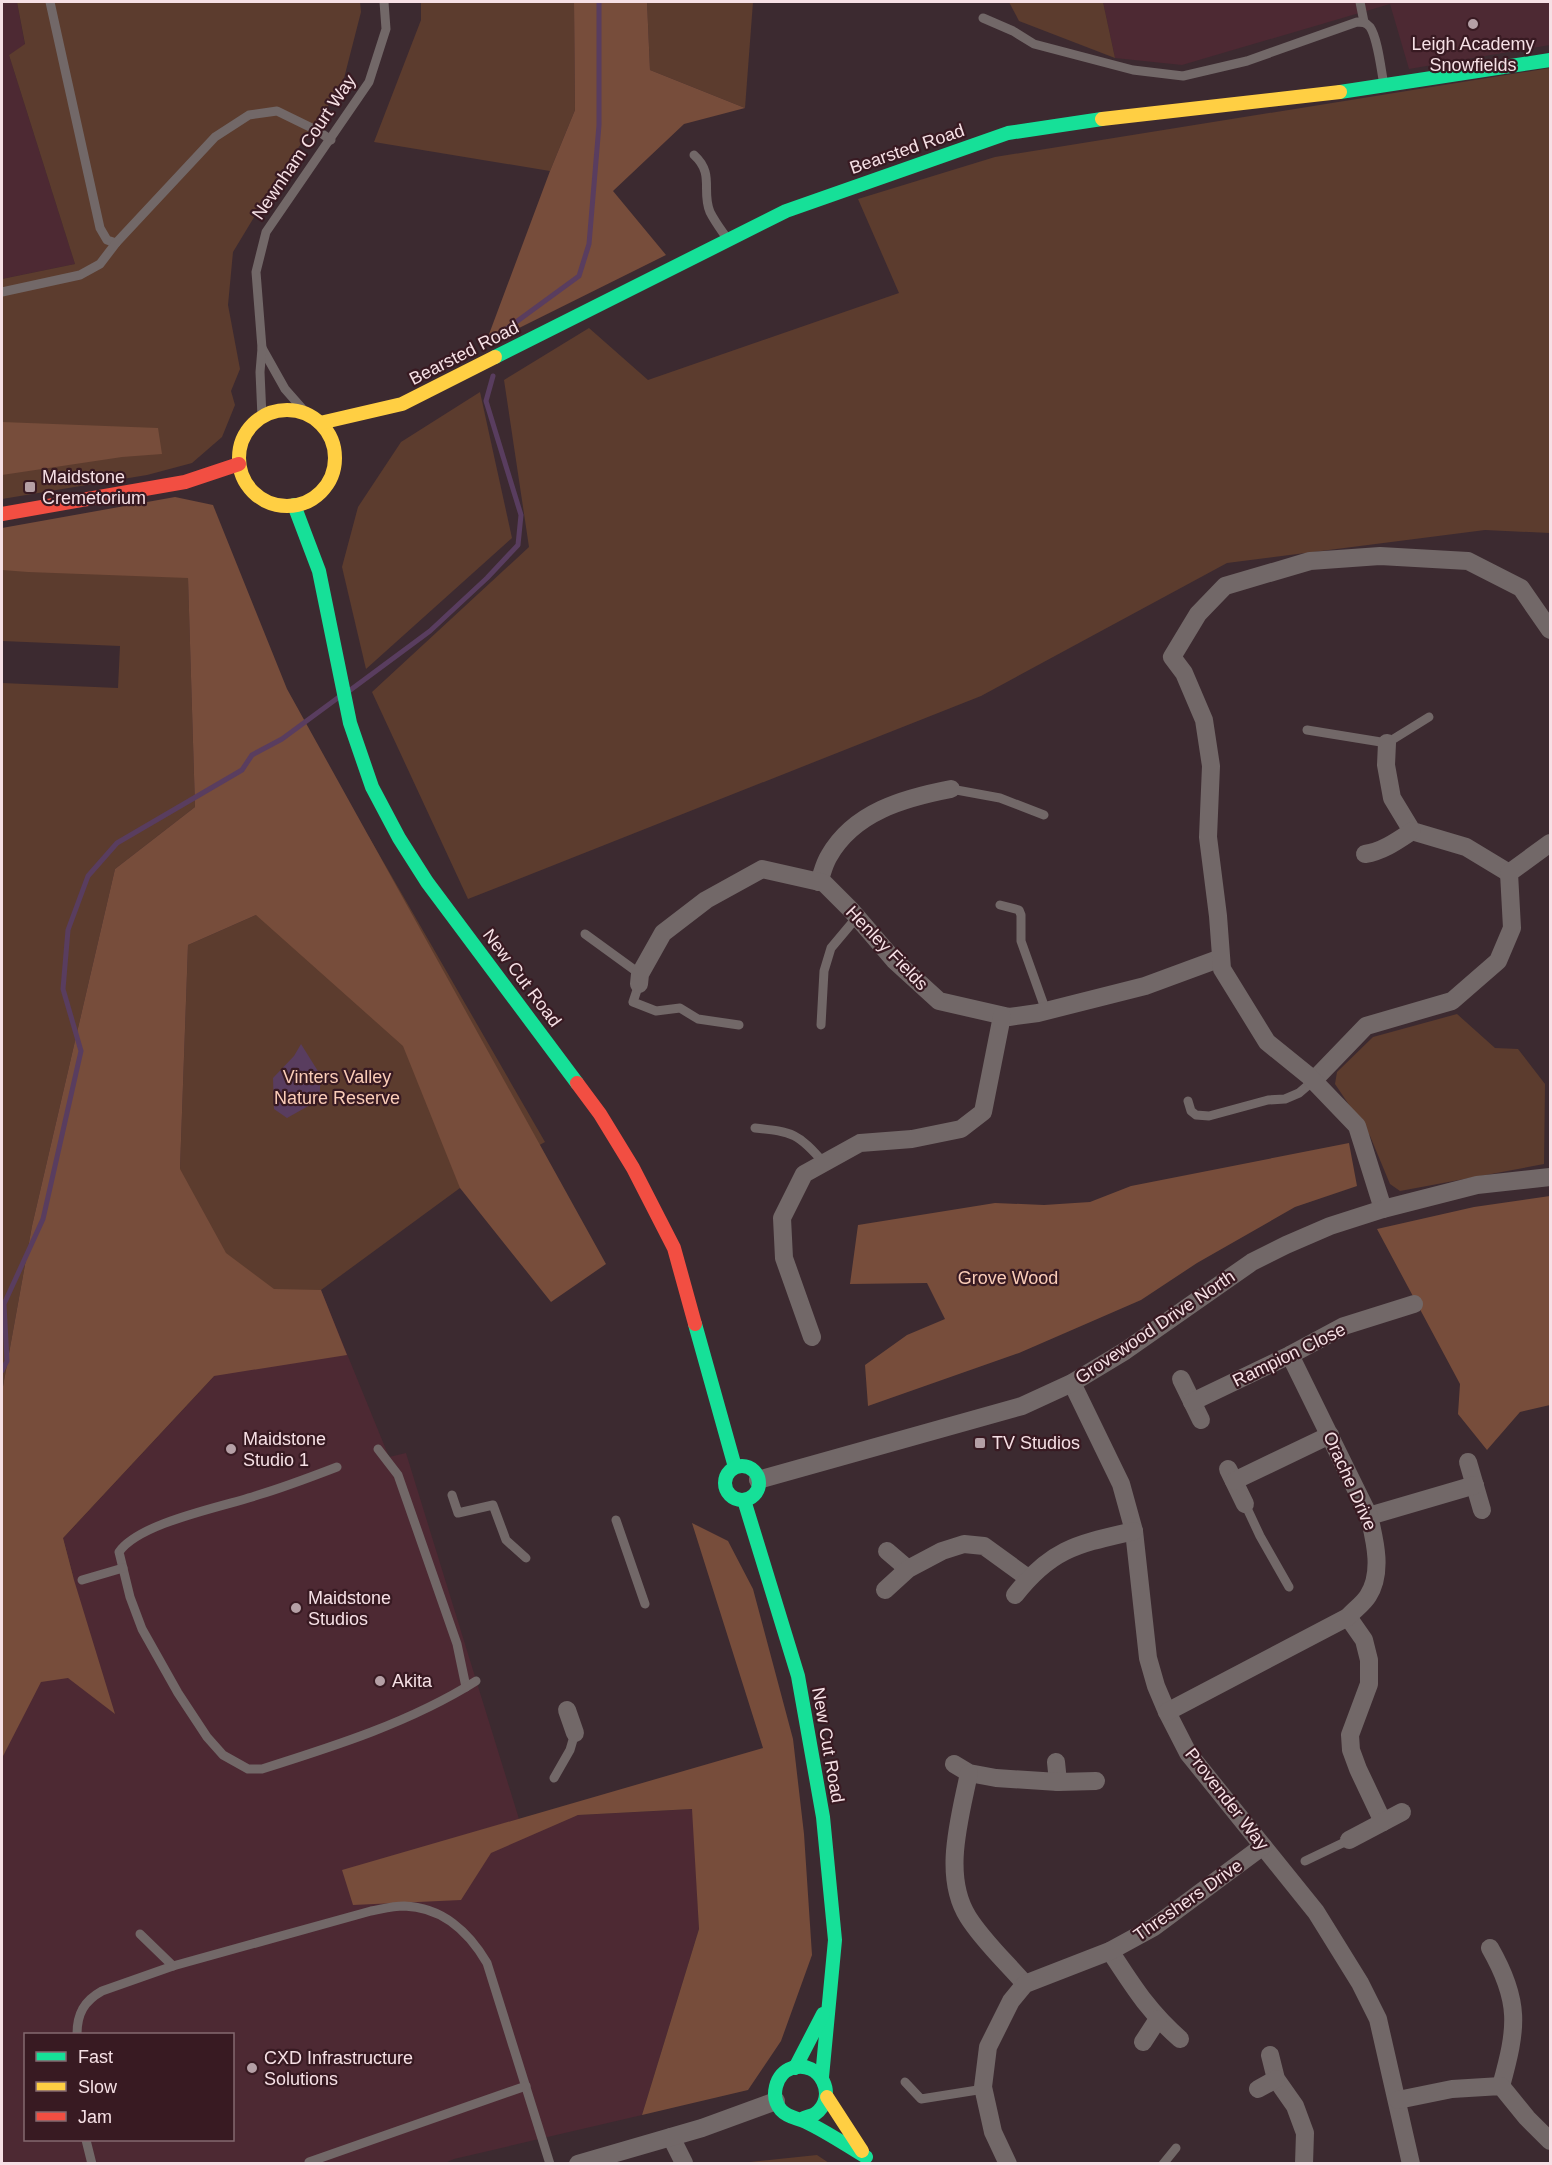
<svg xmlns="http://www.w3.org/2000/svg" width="1552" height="2165" font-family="Helvetica,sans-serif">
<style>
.built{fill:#4d2933;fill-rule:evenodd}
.green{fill:#5c3c2e}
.forest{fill:#774d3b}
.water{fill:#593d5f}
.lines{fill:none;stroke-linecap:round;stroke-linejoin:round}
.stream{stroke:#593d5f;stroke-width:5}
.lane{stroke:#726868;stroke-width:9}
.street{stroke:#726868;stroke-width:18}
.fast{stroke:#16e098;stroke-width:14}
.slow{stroke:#ffcf43;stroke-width:14}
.jam{stroke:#f24e42;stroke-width:14}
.poi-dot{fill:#b5a0a6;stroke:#381a22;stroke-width:2}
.labels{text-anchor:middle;stroke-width:4.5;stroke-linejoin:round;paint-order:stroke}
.poi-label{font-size:18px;fill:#f6e0e5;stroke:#381a22;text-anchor:start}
.street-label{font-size:18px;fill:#f6e0e5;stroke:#381a22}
.park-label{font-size:18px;fill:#fbcdb8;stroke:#381a22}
</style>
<rect width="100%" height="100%" fill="#3c2a30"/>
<g class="built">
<path d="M2,2H17L25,45L9,55L75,264L2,279Z"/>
<path d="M1103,2H1550V45L1409,69L1390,4L1182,65L1115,58Z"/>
<path d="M321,1290L389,1457L406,1453L519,1819L359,1866L578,1815L693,1809L699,1929L642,2115L454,2159L445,2163L2,2164V1725L74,1580L63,1538L214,1376ZM26,2034H232V2140H26Z"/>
</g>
<g class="green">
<path d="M17,2H360L361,12L342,86L284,168L233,252L228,305L240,369L231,391L235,405L222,437L192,463L147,475L2,499V279L75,264L9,55L25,44Z"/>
<path d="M421,2H574L575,110L550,171L374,142L421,20Z"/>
<path d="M647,2H753L745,108L650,70Z"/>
<path d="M1009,2H1103L1115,58L1019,21Z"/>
<path d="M1550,68V533L1485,530L1227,563L981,696L468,899L372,692L529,547L504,380L589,328L648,380L899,293L858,199L995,157Z"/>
<path d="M480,392L512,538L366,669L342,567L358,507L401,442Z"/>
<path d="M2,557L188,577L195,807L115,869L32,1226L2,1392V683L118,688L120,646L2,641Z"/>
<path d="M369,837L545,1142L460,1188L321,1290L214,1376L63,1538L74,1580L2,1399L180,1169L188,945L256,915Z"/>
<path d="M1457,1014L1495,1048L1518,1049L1545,1084L1544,1164L1400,1191L1390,1184L1370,1136L1335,1084L1337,1072L1373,1037Z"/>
<path d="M817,2155L829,2163H748L750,2162Z"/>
</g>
<g class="forest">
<path d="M574,2H647L650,70L745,108L684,124L613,191L666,255L485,345L550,171L575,110Z"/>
<path d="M2,422L158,428L162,454L122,457L2,475Z"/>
<path d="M175,497L213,505L287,689L606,1264L551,1302L460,1188L403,1046L256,915L188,945L180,1169L226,1253L274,1289L321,1290L347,1355L214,1376L63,1538L74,1580L115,1714L68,1678L41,1682L2,1758V1392L32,1226L115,869L195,807L188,578L28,572L2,570V528Z"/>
<path d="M1349,1143L1357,1186L1295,1207L1197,1263L1141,1300L1019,1353L868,1406L865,1365L907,1335L945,1319L927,1283L850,1284L858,1225L995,1203L1044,1205L1090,1202L1131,1186Z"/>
<path d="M1550,1196V1405L1520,1412L1487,1450L1458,1414L1460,1384L1377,1229L1474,1207Z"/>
<path d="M692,1523L728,1541L753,1589L793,1739L804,1834L812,1955L781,2041L748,2090L642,2115L699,1929L692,1809L578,1815L491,1853L461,1900L353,1905L342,1870L763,1748Z"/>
</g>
<path class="water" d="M301,1044L321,1076L319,1100L287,1118L274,1109L273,1078L294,1056Z"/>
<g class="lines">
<g class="stream">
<path d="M503,336L505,330L579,276L589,244L599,125V2"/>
<path d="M349,691L430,631L487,578L518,545L521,515L486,401L493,376"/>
<path d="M2,1371L7,1361L4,1304L43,1219L81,1051L63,989L68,930L88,876L117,843L242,770L252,755L282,739L339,697"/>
</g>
<g class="lane">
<path d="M50,2L100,228L107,240L116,243"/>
<path d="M1360,2L1364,22"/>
<path d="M983,18L1013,31L1034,44L1133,70L1183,76L1247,61L1357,22C1362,22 1366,22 1370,27C1378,39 1381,70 1384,85"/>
<path d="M694,155C715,174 701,191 710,212C715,222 722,231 728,240"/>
<path d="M2,292L80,275L100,264L116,243L215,137L249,115L277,111L318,131L331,140"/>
<path d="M262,348L285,389L307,414"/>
<path d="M262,417L260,372L262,348L256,272L266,232L369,82L386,29L384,2"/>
<path d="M1307,730L1387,743L1429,717"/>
<path d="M951,789L1000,798L1044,815"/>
<path d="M1000,905L1019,910L1021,915V941L1046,1011"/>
<path d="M585,934L640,974"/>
<path d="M639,984L633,1002L656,1011L680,1008L698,1019L739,1025"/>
<path d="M821,1025L824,971L831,948L857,917"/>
<path d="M1188,1101L1191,1111L1196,1115L1209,1116L1268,1100L1285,1099L1299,1093L1313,1081"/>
<path d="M755,1128C793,1132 798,1133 824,1163"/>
<path d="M378,1449L398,1475L457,1644L466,1687"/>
<path d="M337,1467C311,1477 285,1487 258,1495C223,1507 140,1522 119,1552L130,1597L142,1629L178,1693L207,1737L223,1755L248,1769H262C335,1746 411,1722 476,1681"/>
<path d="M452,1495L458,1513L493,1505L506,1540L526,1558"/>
<path d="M1245,1504L1260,1536L1289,1587"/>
<path d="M616,1520L645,1604"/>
<path d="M82,1580L123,1568"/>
<path d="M554,1778L570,1750L575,1733"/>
<path d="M1305,1861L1349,1840"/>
<path d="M140,1934L173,1966"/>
<path d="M77,2034C77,2014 84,2001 102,1991L173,1966L371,1911C382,1909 393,1906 404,1906C442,1907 469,1932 487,1963L550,2164"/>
<path d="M905,2082L921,2099L984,2089"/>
<path d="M86,2140L92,2164"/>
<path d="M309,2162L526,2086"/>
<path d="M1163,2164L1176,2148"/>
</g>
<g class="street">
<path d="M1387,743L1386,765L1392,798L1412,831L1466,847L1509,873"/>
<path d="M1365,854C1383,851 1397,841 1412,831"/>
<path d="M819,882C822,874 824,864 829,856C854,812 904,798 951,789"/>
<path d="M639,984L640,974L663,933L706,900L762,869L824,883L851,910L894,960L939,1001L1009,1017L1038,1013L1145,986L1221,958"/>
<path d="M1313,1081L1366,1026L1452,1001L1498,961L1512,928L1509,873L1550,843"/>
<path d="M1383,1209L1357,1126L1309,1076L1267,1042L1222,969L1218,916L1208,837L1211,766L1204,720L1184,673L1172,657L1198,614L1225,586L1310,561L1380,556L1468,561L1521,588L1550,630"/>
<path d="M812,1337L784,1258L782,1218L804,1174L860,1143L912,1139L961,1129L983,1112L1002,1016"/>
<path d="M1181,1379L1201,1420"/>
<path d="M1072,1383L1121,1484L1134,1531L1148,1658L1156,1686L1167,1712L1188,1753L1316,1912L1360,1983L1378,2019L1411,2164"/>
<path d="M1192,1402L1290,1355L1344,1326L1414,1304"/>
<path d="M1468,1462L1482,1510"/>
<path d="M1228,1469L1245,1504"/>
<path d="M758,1480L1022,1406L1072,1383L1125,1351L1252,1262L1286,1245L1330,1226L1383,1209L1477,1185L1550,1177"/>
<path d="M1234,1481L1330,1435"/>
<path d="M1369,1516L1475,1485"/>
<path d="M887,1551L908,1569"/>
<path d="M885,1590L908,1569L942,1551L964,1544L984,1546L1028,1578"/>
<path d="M1015,1595C1052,1548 1078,1544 1134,1531"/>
<path d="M1348,1617L1364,1640L1369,1660V1684L1350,1735L1351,1750L1358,1769L1383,1822"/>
<path d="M567,1710L575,1733"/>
<path d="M1167,1712L1348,1617C1354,1610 1363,1604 1368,1596C1383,1573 1375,1541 1369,1516L1290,1355"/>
<path d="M1056,1762L1058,1782"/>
<path d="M954,1764L969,1773L996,1778L1058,1782L1096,1781"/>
<path d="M969,1773C960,1818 942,1876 968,1917C983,1941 1006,1962 1025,1984"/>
<path d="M1349,1840L1402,1812"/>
<path d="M1490,1948C1521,2002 1517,2028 1501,2086"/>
<path d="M1110,1951C1133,1986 1148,2011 1180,2039"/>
<path d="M1143,2042L1158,2019"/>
<path d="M1270,2055L1276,2079L1295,2106L1305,2133L1304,2164"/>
<path d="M1258,2089L1276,2079"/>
<path d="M1398,2100L1452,2089L1501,2086L1527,2118L1550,2141"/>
<path d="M671,2137L684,2163"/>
<path d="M578,2164L702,2128L776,2101"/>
<path d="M1008,2164L993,2132L983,2087L988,2047L1011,2001L1025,1984L1110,1951L1154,1927L1263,1846"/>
</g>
<g class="fast">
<path d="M1340,92L1550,60"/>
<path d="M495,357L786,211L1008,133L1102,119"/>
<path d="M294,505L319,571L350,723L372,787L399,838L427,882L577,1083"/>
<path d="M695,1324L735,1467"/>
<circle cx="742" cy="1483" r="17"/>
<path d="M744,1500L798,1676L823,1817L835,1940L822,2077"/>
<path d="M795,2068L823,2014"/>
<path d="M802,2119C806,2117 811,2116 815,2114C839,2097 820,2059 792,2068C775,2074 770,2097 781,2110C788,2118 798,2118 806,2122C827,2132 846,2145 866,2157"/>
</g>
<g class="slow">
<path d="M1102,119L1340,92"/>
<circle cx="287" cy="458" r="48"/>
<path d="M320,423L402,404L495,357"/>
<path d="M827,2097L862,2151"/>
</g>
<g class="jam">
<path d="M2,514L185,482L239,464"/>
<path d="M577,1083L600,1114L633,1168L674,1248L695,1324"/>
</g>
</g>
<g class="poi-dot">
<circle cx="1473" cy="24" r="6"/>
<rect x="24" y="481" width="12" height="12" rx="3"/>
<rect x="974" y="1437" width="12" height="12" rx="3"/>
<circle cx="231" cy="1449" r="6"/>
<circle cx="296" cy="1608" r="6"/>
<circle cx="380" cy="1681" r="6"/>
<circle cx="252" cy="2068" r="6"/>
</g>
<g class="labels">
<g class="poi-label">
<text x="1473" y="50" text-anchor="middle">Leigh Academy<tspan x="1473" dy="21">Snowfields</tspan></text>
<text x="42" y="483">Maidstone<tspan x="42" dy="21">Cremetorium</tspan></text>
<text x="243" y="1445">Maidstone<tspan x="243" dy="21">Studio 1</tspan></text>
<text x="992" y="1449">TV Studios</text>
<text x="308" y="1604">Maidstone<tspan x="308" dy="21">Studios</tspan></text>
<text x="392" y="1687">Akita</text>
<text x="264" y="2064">CXD Infrastructure<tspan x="264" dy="21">Solutions</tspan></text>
</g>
<g class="street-label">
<text transform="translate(304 147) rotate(-56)" y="6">Newnham Court Way</text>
<text transform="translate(907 149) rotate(-19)" y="6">Bearsted Road</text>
<text transform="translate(464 353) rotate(-27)" y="6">Bearsted Road</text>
<text transform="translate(887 948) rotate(46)" y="6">Henley Fields</text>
<text transform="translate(522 978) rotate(53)" y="6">New Cut Road</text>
<text transform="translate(1155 1327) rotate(-34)" y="6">Grovewood Drive North</text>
<text transform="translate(1289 1355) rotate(-26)" y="6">Rampion Close</text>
<text transform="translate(1350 1481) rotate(66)" y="6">Orache Drive</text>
<text transform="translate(828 1745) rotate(80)" y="6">New Cut Road</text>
<text transform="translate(1227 1799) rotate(52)" y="6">Provender Way</text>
<text transform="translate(1188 1900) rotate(-35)" y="6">Threshers Drive</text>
</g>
<g class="park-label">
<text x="337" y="1083">Vinters Valley<tspan x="337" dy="21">Nature Reserve</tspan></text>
<text x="1008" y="1284">Grove Wood</text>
</g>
</g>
<rect width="1552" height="2165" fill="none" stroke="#f6e0e5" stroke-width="6"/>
<rect x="24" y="2033" width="210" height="108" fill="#381a22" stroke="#846970" stroke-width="1.5"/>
<rect x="36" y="2052" width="30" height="9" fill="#16e098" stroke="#846970" stroke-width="1.5"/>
<text x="78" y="2063" font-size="18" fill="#f6e0e5">Fast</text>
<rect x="36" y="2082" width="30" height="9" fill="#ffcf43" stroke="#846970" stroke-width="1.5"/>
<text x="78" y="2093" font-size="18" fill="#f6e0e5">Slow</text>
<rect x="36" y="2112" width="30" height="9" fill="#f24e42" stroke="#846970" stroke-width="1.5"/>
<text x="78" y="2123" font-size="18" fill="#f6e0e5">Jam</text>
</svg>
